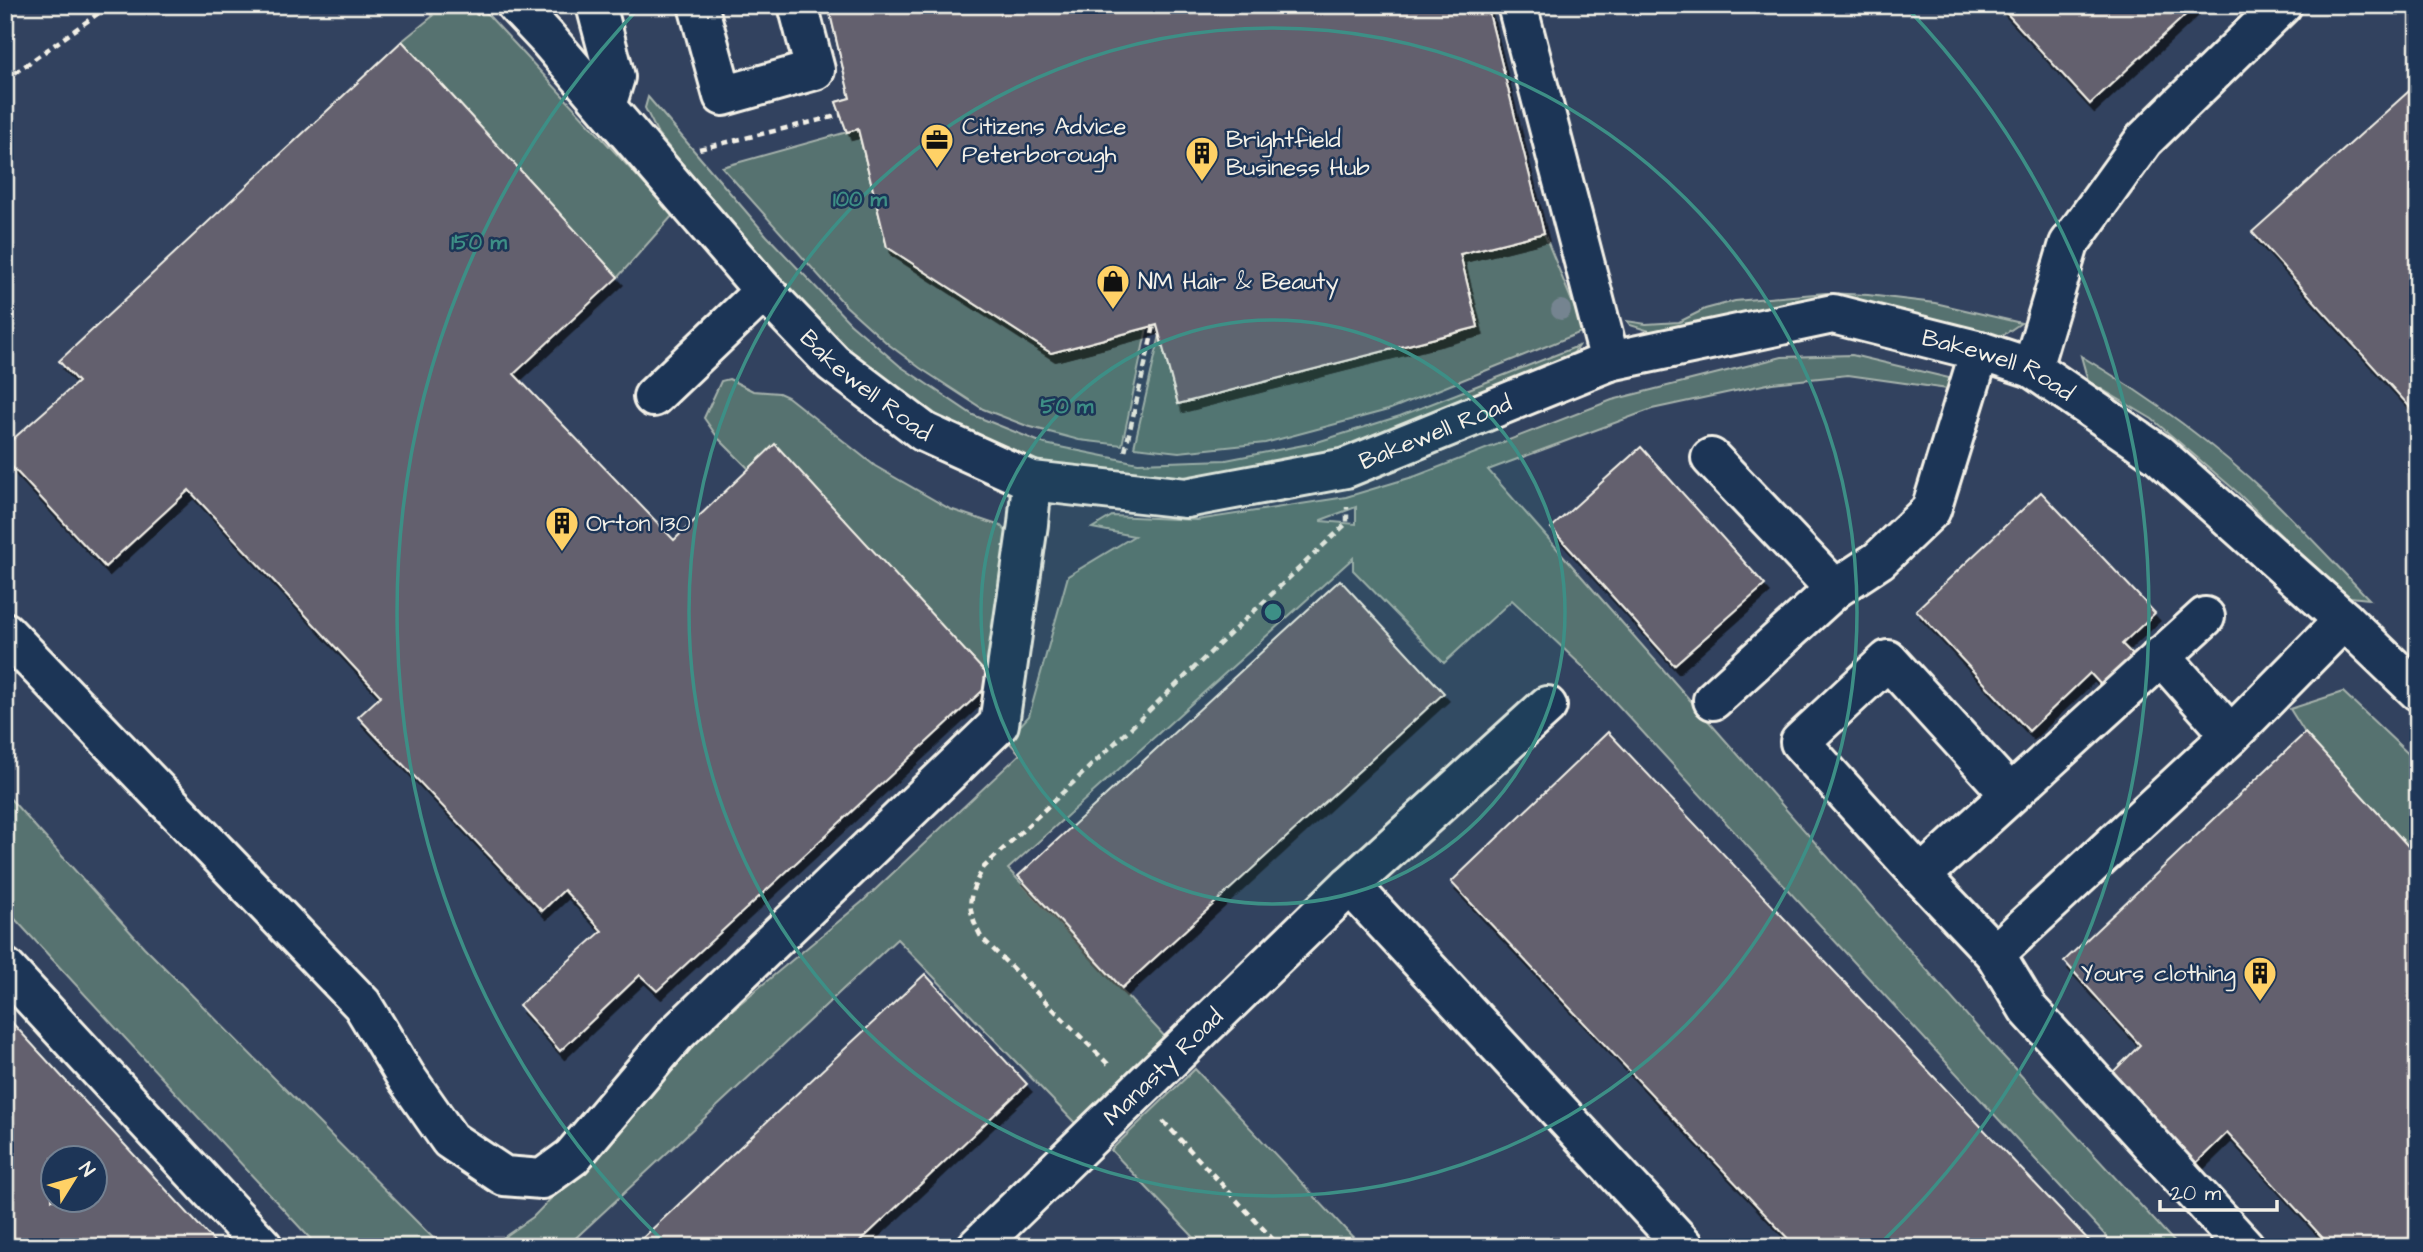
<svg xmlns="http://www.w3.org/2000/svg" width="2423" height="1252" font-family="'Architects Daughter',sans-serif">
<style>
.built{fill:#32425e;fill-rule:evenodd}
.green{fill:#57726f;stroke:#a6b2ac;stroke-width:2;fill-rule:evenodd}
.building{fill:#63616e;stroke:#f4f1e8;stroke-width:2;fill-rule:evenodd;filter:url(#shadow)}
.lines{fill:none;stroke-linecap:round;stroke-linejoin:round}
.minor-casing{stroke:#f4f1e8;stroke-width:44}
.path{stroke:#f4f1e8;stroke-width:4.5;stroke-dasharray:7 5;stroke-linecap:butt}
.minor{stroke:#1d3557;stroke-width:38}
.tree{fill:#758490}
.ring{fill:none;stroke:#3d8f86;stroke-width:3.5}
.labels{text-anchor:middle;stroke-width:5;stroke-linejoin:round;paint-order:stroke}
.poi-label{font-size:24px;fill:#f4f1e8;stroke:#1d3557;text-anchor:start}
.street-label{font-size:24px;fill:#f4f1e8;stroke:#1d3557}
.centre{fill:#3d8f86;stroke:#1d3557;stroke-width:3.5}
.ring-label{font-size:21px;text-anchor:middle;font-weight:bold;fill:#3d8f86;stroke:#1d3557;stroke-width:5;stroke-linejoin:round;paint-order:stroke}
</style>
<defs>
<filter id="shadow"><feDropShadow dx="4.5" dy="8" stdDeviation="0" flood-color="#0009"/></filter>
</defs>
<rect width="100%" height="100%" fill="#1d3557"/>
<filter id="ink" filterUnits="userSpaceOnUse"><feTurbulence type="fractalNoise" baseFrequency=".0143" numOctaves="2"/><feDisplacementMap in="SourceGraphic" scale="14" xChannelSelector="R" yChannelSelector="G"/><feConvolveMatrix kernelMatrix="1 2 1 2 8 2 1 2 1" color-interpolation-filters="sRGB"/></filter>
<g filter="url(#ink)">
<path class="built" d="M5,5H2418V1247H5ZM52,1158H94V1200H52Z"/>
<g class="green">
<path d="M422,5H479L673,215L618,277L402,41L433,16Z"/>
<path d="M648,97L767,236L850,323L900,366L973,415L1045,444L1138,463L1226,460L1314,443L1400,416L1578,346L1565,367L1352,454L1193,481L1116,479L1037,461L940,417L862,362L821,322L725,216L658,134L645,108Z"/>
<path d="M858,129L887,247L1051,353L1147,328L1122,445L1079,440L1027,426L983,409L920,368L888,344L846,306L722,167Z"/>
<path d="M1544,233L1584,331L1388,410L1265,443L1179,452L1134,447L1160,335L1178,404L1478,327L1460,254Z"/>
<path d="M1826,293L1868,295L1935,303L2021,323L2002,336L1975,331L1659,334L1630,325L1627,321L1646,324L1679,322L1705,309L1735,301Z"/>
<path d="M1852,355L1949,378L1948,389L1848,375L1772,383L1652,409L1488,470L1992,1044L2179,1247H2116L1582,666L1512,600L1444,663L1353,570V558L1008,869L1168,1040L1077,1125L897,939L566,1247H490L533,1217L635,1112L708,1030L862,902L1020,754L1007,740L1029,716L1068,576L1134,536L1092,528L1112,516L1197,520L1346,497L1416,476L1612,400L1782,357ZM1356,507V524L1321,521V520Z"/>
<path d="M2081,356C2148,396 2212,442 2269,496C2303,529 2336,565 2369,599L2350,597L2300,554L2236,491L2152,419L2088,381Z"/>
<path d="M729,379L753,391L779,393L788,397L875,466L950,509L1001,526L1013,539L993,681L775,445L749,469L718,438L704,418L721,381Z"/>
<path d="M2343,692L2418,763V857L2305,733L2290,709Z"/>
<path d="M5,793L144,947L442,1247H318L5,908Z"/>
<path d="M1195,1069L1362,1247H1203L1111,1150Z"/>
</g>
<g class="building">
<path d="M828,5H1487L1544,233L1460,254L1478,327L1178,404L1157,325L1051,353L887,247L858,129L847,132L836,102L850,98ZM1071,100L1112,251L1069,262L966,201L948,134ZM1413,118L1425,168L1352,186L1340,136Z"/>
<path d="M828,5H1487L1544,233L1460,254L1478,327L1178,404L1157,325L1051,353L887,247L858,129L847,132L836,102L850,98Z"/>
<path d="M1999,5H2196L2090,104Z"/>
<path d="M402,41L618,277L514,374L674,540L775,444L993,681L657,991L640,975L560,1051L519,1005L602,931L564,890L542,911L358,717L381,696L189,490L105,567L5,459V446L78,382L59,361Z"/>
<path d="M2418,83V416L2252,232Z"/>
<path d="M1641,447L1765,585L1674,665L1551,528Z"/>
<path d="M2041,492L2155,613L2122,644L2134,656L2102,686L2090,673L2029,731L1916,610Z"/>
<path d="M1340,580L1444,693L1122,988L1018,876Z"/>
<path d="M1608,732L2095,1247H1796L1451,882Z"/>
<path d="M2305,733L2418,857V1247H2331L2227,1133L2189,1170L2105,1080L2140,1045L2064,961Z"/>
<path d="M925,974L1027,1084L854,1247H633Z"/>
<path d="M5,1015L219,1247H5ZM52,1158H94V1200H52Z"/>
</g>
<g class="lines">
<defs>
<g id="minor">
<path id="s1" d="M516,5L546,37L764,291L833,363L924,432L1032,481L1186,498L1346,468L1610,361L1833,314L1980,351L2032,368L2158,454L2344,620L2418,691"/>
<path d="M596,5L615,77L606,106"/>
<path d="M698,5L723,96L815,70L798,5"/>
<path d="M1517,5L1610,361"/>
<path d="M2032,368L2069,244L2144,140L2282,5"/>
<path d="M653,397L764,291"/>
<path d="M1711,458L1835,589"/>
<path d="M5,632L362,1004L406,1077L450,1140L504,1176L542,1179L572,1157L675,1035L999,724L1028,524L1032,481"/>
<path d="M2161,656L2231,735"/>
<path d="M1713,700L1835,589L1879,560L1931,510L1980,351"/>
<path d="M2010,794L1888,660L1800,742L1921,876L2205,617"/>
<path d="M1921,876L1995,954L2028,1009L2245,1247"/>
<path d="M1350,885L1685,1247"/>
<path d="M1995,954L2231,735L2344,620"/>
<path d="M5,968L263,1247"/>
<path id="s2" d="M977,1247L1350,885L1547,706"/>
</g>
</defs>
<use href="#minor" class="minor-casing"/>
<g class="path">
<path d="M453,5L479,14"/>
<path d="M5,80L110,5"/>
<path d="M699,149L841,115"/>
<path d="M1125,451L1154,326"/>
<path d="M1108,1064L981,937C966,907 967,897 984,867L1347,523V507"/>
<path d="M1163,1121L1280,1247"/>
</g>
<use href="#minor" class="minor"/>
</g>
<circle class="tree" cx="1561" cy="310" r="10"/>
</g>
<circle cx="1273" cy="612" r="292" fill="#3d8f86" fill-opacity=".12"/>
<g class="ring">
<circle cx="1273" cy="612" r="292"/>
<circle cx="1273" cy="612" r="584"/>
<path d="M664 1242A876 876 0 0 1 638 9M1908 9A876 876 0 0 1 1882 1242"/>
</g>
<defs>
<symbol id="office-pin" viewBox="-11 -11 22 30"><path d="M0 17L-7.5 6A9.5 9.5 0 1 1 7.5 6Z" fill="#ffd166" stroke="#1d3557"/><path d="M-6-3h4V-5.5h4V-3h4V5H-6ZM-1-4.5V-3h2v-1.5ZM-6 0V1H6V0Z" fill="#111"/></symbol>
<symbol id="building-pin" viewBox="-11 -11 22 30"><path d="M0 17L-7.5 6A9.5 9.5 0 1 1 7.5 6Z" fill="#ffd166" stroke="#1d3557"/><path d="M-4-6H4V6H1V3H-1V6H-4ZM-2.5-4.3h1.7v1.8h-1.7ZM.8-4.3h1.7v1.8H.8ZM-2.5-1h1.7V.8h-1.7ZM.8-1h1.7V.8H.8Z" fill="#111"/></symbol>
<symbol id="shop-pin" viewBox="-11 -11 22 30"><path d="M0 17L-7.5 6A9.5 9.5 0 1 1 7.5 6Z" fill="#ffd166" stroke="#1d3557"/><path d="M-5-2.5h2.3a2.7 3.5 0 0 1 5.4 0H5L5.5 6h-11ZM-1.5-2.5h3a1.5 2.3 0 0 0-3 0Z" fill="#111"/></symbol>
</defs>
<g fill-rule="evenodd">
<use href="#office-pin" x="918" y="121" width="38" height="52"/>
<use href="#building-pin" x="1183" y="134" width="38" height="52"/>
<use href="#shop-pin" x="1094" y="262" width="38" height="52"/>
<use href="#building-pin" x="543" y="504" width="38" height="52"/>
<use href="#building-pin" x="2241" y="954" width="38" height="52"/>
</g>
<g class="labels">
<g class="poi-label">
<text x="962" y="134">Citizens Advice<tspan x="962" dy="28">Peterborough</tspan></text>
<text x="1226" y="147">Brightfield<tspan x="1226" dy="28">Business Hub</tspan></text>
<text x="1138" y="289">NM Hair &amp; Beauty</text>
<text x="586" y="531">Orton 130</text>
<text x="2236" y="981" text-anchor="end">Yours clothing</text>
</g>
<g class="street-label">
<text dy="8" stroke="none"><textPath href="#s1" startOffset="1715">Bakewell Road</textPath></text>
<text dy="8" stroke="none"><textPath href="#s1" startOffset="518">Bakewell Road</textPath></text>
<text dy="8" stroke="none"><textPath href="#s1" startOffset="1125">Bakewell Road</textPath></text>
<text dy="8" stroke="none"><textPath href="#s2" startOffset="259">Manasty Road</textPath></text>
</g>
</g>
<circle cx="1273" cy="612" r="10" class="centre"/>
<g class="ring-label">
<text x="860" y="206">100 m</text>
<text x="479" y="249">150 m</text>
<text x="1067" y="413">50 m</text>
</g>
<rect width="2423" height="1252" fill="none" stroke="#1d3557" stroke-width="28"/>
<rect x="14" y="14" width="2395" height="1224" fill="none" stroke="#f4f1e8" stroke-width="2.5" filter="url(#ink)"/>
<g transform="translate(74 1179) rotate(53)"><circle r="33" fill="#1d3557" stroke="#738091" stroke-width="2"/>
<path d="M0-5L12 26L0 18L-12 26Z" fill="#ffd166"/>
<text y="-10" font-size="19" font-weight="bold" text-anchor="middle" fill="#f4f1e8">N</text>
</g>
<path d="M2160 1200v10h117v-10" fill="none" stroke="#f4f1e8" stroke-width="3.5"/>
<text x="2171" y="1200" font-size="21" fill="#f4f1e8" stroke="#1d3557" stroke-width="5" paint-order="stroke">20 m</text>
</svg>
